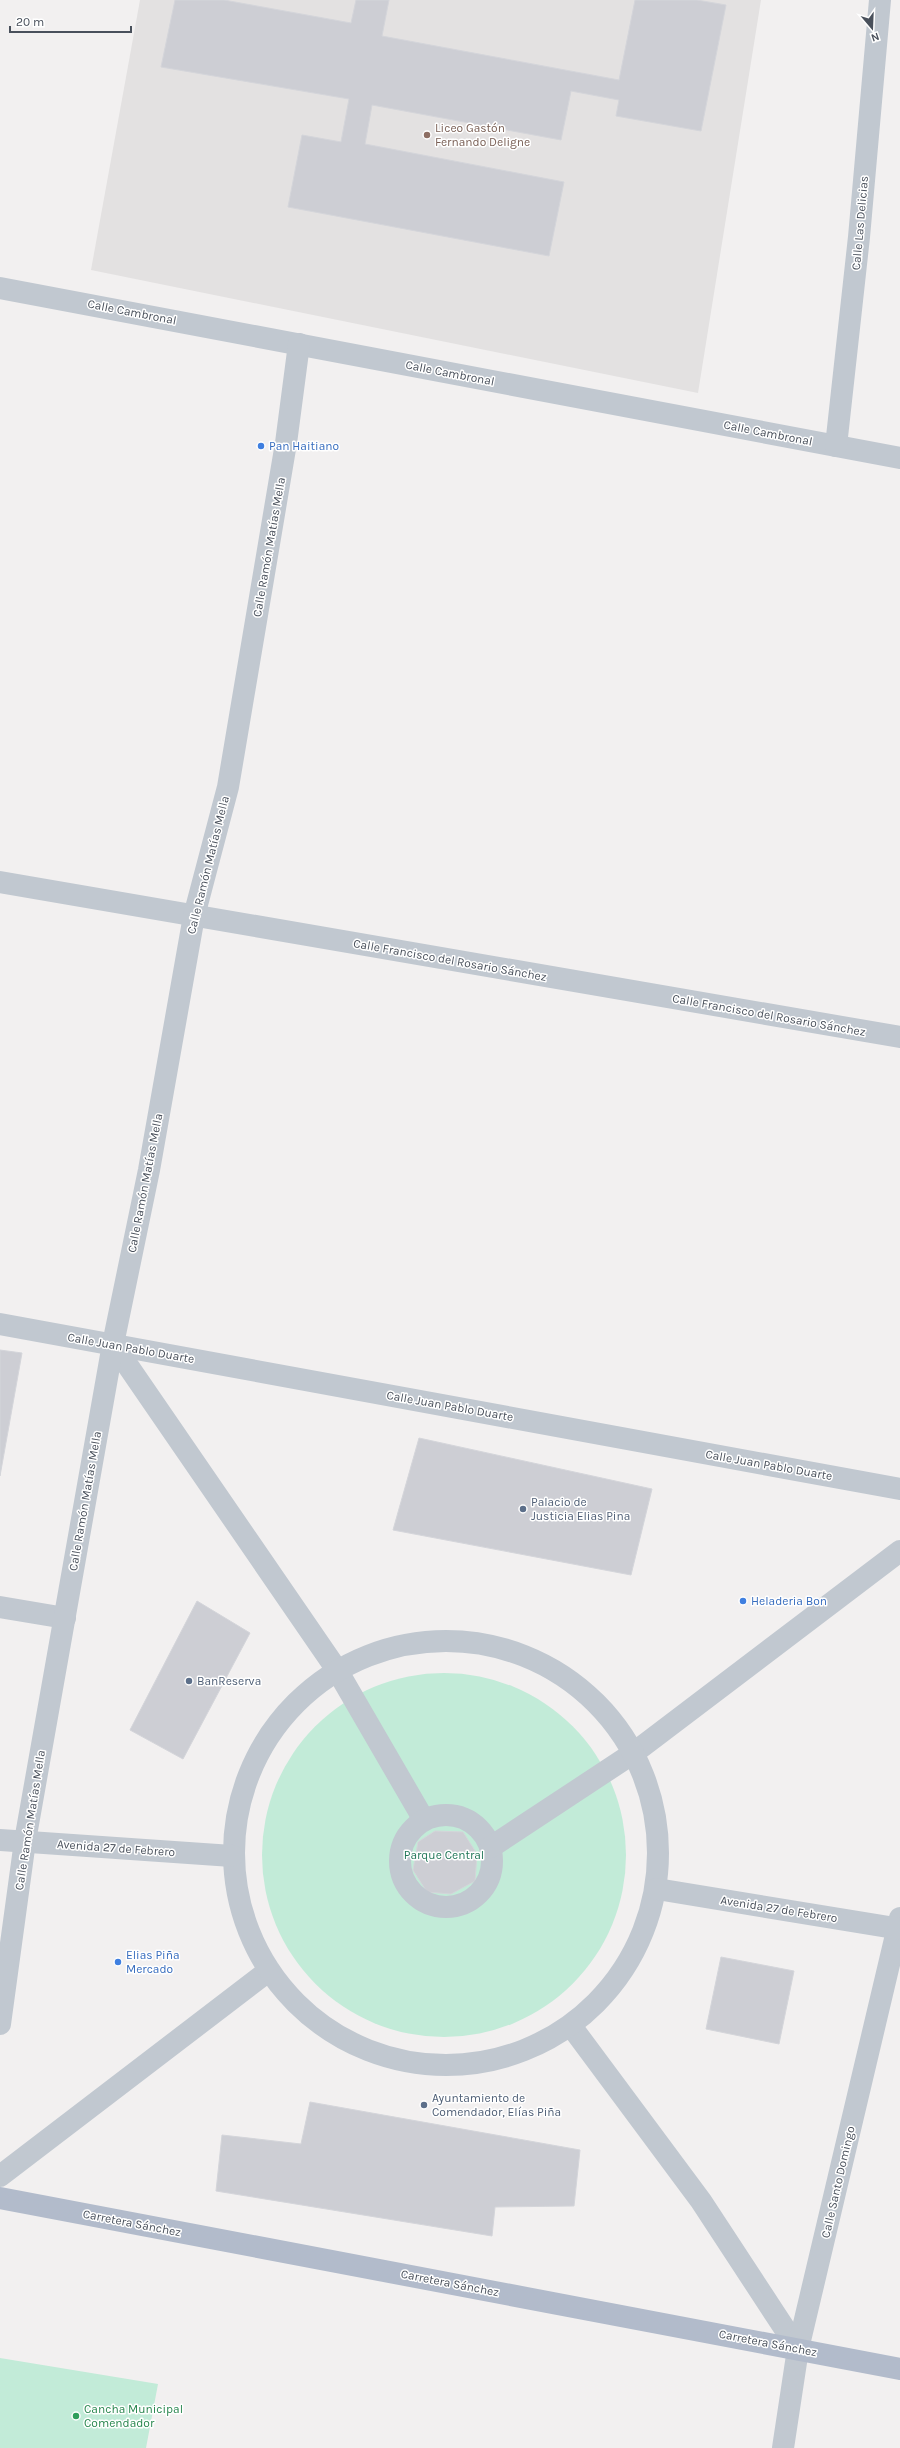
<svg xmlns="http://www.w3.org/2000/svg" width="900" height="2448" font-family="Karla,sans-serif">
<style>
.education{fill:#e3e1e1}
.green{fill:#c2ebd8}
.building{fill:#cdced4;stroke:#d4d5da}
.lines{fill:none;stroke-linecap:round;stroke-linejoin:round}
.pedestrian{stroke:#c1c8d0;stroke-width:22}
.minor{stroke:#c1c8d0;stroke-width:22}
.tertiary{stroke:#c1c8d0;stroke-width:22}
.primary{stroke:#b2bbcb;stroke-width:22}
.education-dot{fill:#8d6e63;stroke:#fff;stroke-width:1.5}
.shop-dot{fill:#3f7fe0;stroke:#fff;stroke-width:1.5}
.service-dot{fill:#5c6f8a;stroke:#fff;stroke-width:1.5}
.leisure-dot{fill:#2e9e5b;stroke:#fff;stroke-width:1.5}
.labels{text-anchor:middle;stroke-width:3;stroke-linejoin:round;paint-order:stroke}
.education-label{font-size:12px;fill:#785e54;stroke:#fff;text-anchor:start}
.street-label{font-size:12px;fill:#49505b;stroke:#fff}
.shop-label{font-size:12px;fill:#366cbe;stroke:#fff;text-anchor:start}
.service-label{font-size:12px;fill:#4e5e75;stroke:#fff;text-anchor:start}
.park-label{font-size:12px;fill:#207658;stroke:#fff}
.leisure-label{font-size:12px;fill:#27864d;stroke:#fff;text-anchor:start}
</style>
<rect width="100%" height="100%" fill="#f2f0f0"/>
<path class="education" d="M140,0H761L698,393L91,270Z"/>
<g class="green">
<circle cx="444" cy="1855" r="182"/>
<path d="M0,2358L158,2384L146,2448H0Z"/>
</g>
<g class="building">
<path d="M175,0H224L351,23L356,0H389L382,36L619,80L635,0H697L726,5L701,131L616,116L619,100L571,91L561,140L372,105L365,144L564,182L549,256L288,207L302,135L341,142L349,99L161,67Z"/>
<path d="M0,1350L22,1353L0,1476Z"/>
<path d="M419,1438L652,1489L631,1575L393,1530Z"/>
<path d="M197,1601L250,1633L183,1759L130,1730Z"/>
<path d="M435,1831L463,1832L477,1854L475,1881L451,1894L427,1892L413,1870L418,1842Z"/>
<path d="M721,1957L794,1971L779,2044L706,2029Z"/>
<path d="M310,2102L580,2150L574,2206L495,2207L492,2236L216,2191L222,2135L301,2144Z"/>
</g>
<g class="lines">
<g class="pedestrian">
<path d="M337,1670L424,1820"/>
<circle cx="446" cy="1861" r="46"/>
<path d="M491,1847L635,1752"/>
</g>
<g class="minor">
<path d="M0,288L900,458"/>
<path d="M836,446L859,237L880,0"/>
<path d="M0,882L900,1037"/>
<path d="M0,1324L900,1489"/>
<path d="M113,1344L337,1670"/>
<path d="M0,1607L65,1618"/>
<path d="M635,1752L900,1551"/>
<path d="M0,2024L25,1841L113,1344L149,1170L194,916L228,787L286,443L299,344"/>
<path d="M571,2026L701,2201L798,2349"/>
<path d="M0,2176L267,1972"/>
<path d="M783,2448L798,2349L900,1918"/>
</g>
<g class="tertiary">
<circle cx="446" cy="1853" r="212"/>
<path d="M0,1840L232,1856"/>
<path d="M657,1889L900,1929"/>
</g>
<path class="primary" d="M0,2198L900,2369"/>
</g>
<circle class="education-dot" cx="427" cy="135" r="4"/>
<g class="shop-dot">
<circle cx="261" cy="446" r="4"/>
<circle cx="743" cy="1601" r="4"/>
<circle cx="118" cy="1962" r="4"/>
</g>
<g class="service-dot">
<circle cx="523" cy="1509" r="4"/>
<circle cx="189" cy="1681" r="4"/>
<circle cx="424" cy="2105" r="4"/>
</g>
<circle class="leisure-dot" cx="76" cy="2416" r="4"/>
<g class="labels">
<g class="education-label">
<text x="435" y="132">Liceo Gastón<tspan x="435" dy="14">Fernando Deligne</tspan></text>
</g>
<g class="street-label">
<text transform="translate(860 223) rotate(-85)" y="4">Calle Las Delicias</text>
<text transform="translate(132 312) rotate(11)" y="4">Calle Cambronal</text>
<text transform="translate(450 373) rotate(11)" y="4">Calle Cambronal</text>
<text transform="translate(768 433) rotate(11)" y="4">Calle Cambronal</text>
<text transform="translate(269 547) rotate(-80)" y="4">Calle Ramón Matías Mella</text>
<text transform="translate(208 865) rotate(-76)" y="4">Calle Ramón Matías Mella</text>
<text transform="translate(450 960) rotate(10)" y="4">Calle Francisco del Rosario Sánchez</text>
<text transform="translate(769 1015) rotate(10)" y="4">Calle Francisco del Rosario Sánchez</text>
<text transform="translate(145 1183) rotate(-79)" y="4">Calle Ramón Matías Mella</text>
<text transform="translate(131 1348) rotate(10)" y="4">Calle Juan Pablo Duarte</text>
<text transform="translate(450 1406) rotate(10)" y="4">Calle Juan Pablo Duarte</text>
<text transform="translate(769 1465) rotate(10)" y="4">Calle Juan Pablo Duarte</text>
<text transform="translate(85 1501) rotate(-80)" y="4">Calle Ramón Matías Mella</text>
<text transform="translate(30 1820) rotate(-81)" y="4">Calle Ramón Matías Mella</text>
<text transform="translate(116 1848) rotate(4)" y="4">Avenida 27 de Febrero</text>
<text transform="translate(779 1909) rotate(9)" y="4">Avenida 27 de Febrero</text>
<text transform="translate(838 2182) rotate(-77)" y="4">Calle Santo Domingo</text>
<text transform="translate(132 2223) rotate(11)" y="4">Carretera Sánchez</text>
<text transform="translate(450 2283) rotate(11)" y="4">Carretera Sánchez</text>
<text transform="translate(768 2343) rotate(11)" y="4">Carretera Sánchez</text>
</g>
<g class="shop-label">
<text x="269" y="450">Pan Haitiano</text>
<text x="751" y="1605">Heladeria Bon</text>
<text x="126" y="1959">Elias Piña<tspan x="126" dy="14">Mercado</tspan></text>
</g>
<g class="service-label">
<text x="531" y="1506">Palacio de<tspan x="531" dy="14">Justicia Elias Pina</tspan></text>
<text x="197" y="1685">BanReserva</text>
<text x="432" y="2102">Ayuntamiento de<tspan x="432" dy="14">Comendador, Elías Piña</tspan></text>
</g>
<g class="park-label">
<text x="444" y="1859">Parque Central</text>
</g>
<g class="leisure-label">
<text x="84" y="2413">Cancha Municipal<tspan x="84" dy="14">Comendador</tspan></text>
</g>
</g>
<g transform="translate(872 28) rotate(161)" stroke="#ffffff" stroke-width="3" paint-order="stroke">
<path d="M0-3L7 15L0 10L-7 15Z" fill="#49505b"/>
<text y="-6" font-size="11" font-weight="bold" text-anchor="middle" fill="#49505b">N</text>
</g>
<path d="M10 26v6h121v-6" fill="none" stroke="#49505b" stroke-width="2"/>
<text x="16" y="26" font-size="12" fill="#49505b" stroke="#ffffff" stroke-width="3" paint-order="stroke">20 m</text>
</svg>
